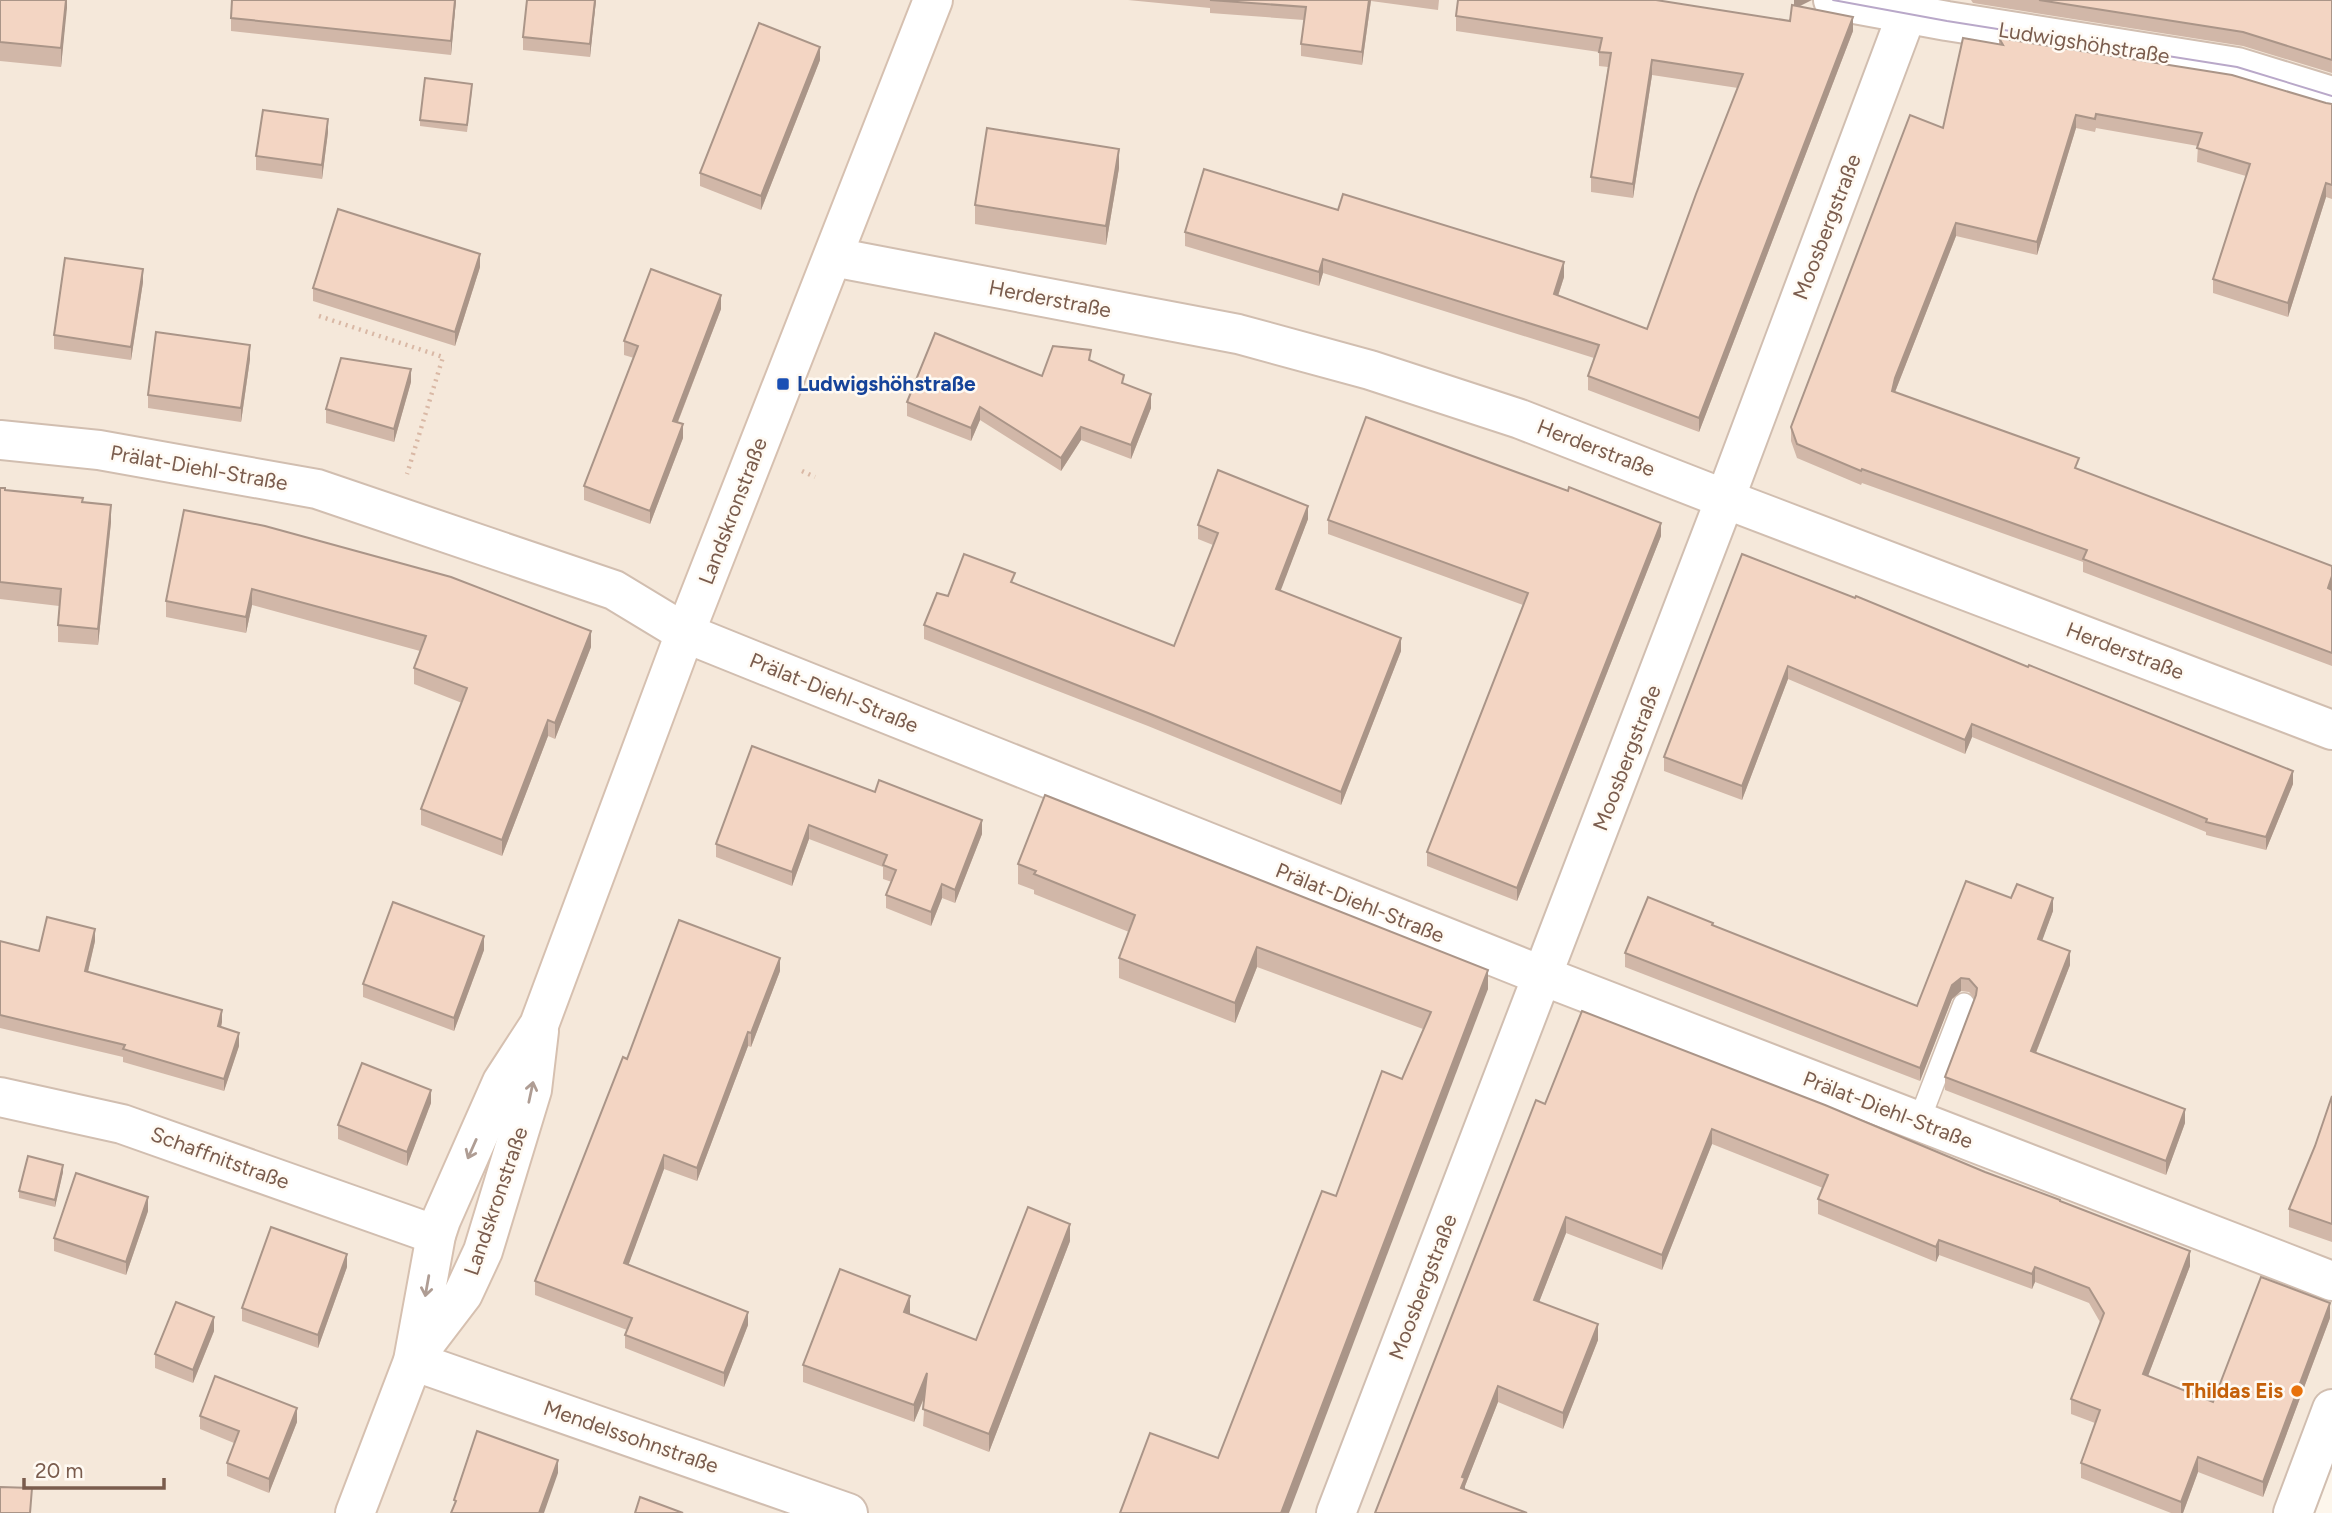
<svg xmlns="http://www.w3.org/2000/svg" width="2332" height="1513" font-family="Figtree,sans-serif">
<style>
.residential{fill:#f5e8da}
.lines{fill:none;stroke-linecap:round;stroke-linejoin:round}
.service-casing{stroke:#d1beb0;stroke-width:24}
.minor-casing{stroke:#d1beb0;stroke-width:42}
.secondary-casing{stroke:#d6c0b0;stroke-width:42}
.path{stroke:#d9b8a5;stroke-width:4.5;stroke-dasharray:2 5;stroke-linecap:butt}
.service{stroke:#fff;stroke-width:21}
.minor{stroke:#fff;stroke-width:38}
.secondary{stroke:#fff;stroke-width:38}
.tram{stroke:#b9a8c9;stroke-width:2}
.wall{fill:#d1b7a8}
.shaded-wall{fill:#aa9588}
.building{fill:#f3d5c3;stroke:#aa9588;stroke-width:2}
.oneway{stroke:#af9d94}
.transit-dot{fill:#1a4fb4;stroke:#fffaf3;stroke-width:2.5}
.food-dot{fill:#e8710a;stroke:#fffaf3;stroke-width:2.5}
.labels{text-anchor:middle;stroke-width:5;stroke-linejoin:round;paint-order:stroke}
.street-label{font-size:21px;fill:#7a5c4d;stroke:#fffaf3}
.transit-label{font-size:21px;font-weight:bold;fill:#164399;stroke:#fffaf3;text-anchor:start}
.food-label{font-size:21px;font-weight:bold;fill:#c56008;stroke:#fffaf3;text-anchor:end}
</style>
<rect width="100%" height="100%" fill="#fdf6ec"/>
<path class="residential" d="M0,0H2332V1422L2296,1513H0Z"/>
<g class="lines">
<defs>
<path id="service" d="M1919,1121L1964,1004"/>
<g id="minor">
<path d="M1833,0L1947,21L2237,67L2332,96"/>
<path d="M833,257L1238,334L1370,370L1520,419L1725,499L2332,730"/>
<path d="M0,440L99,450L317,489L614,590L685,633L767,666L1543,976L2332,1281"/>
<path d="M0,1097L122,1124L436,1235"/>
<path d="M413,1361L848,1513"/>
<path d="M1336,1513L1725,499L1912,0"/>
<path d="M2293,1513L2332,1409"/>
</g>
<g id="secondary">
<path d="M418,1353L463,1294L483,1251L532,1090L539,1031"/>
<path d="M355,1513L413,1361L436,1235L441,1220L502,1082L539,1025L685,633L933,0"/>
</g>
</defs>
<use href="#service" class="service-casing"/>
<use href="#minor" class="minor-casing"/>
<use href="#secondary" class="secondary-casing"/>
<g class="path">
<path d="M319,316L443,357L407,474"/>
<path d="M802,471L815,477"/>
</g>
<use href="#service" class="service"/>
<use href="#minor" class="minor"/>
<use href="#secondary" class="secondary"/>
<path class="tram" d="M1833,0L1947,21L2237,67L2332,96"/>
</g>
<g class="wall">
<path d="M0,0H67L61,67L0,61Z"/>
<path d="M456,0L451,55L231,31V18Z"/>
<path d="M596,0L590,57L523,50V37Z"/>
<path d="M1128,0H1439L1438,10L1371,1L1362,65L1301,56V44L1304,20L1210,13V8Z"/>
<path d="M1794,0L1800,6L1853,31L1699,432L1588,390V376L1594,358L1323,273L1319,286L1185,246V232L1338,210L1564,277L1558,296L1647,329L1738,88L1652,75L1633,198L1591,192V177L1608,67L1599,66V52L1456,31V16L1790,21L1794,5Z"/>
<path d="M1971,0H2332V73L2243,46L1973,3Z"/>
<path d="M1999,38L2326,103L2332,104V199L2326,197L2288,317L2213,293V279L2246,176L2197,162L2198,146L2096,128L2095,132L2076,128L2037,255L1956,236L1895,392L2079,470L2332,566V666L2083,572V562L1862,483L1861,485L1797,458L1791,441V427L1943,128L1999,44Z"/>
<path d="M820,60L761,210L700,186V173Z"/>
<path d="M472,91L467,132L420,126V120Z"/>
<path d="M328,132L322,179L256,170V156Z"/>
<path d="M1119,168L1106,245L975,224V205Z"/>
<path d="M480,267L455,346L313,301V288Z"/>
<path d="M143,282L131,360L54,349V335Z"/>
<path d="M721,309L678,422L683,438L650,524L584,500V486L634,358L624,355V341Z"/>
<path d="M250,359L241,422L148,408V395Z"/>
<path d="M1091,361L1124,384L1151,408L1131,459L1081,440L1061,471L980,420L971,441L907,416V402L1042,376Z"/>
<path d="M411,382L394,442L326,423V409Z"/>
<path d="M0,488L5,490L83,502L111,522L98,645L58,642V625L59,606L0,599Z"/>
<path d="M1568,491L1661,536L1517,901L1427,866V852L1523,605L1328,534V520Z"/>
<path d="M184,510L591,647L555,739L548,736L502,856L421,825V809L462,703L414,684V668L420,651L252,605L246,633L166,617V601Z"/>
<path d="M1308,519L1280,591L1401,651L1341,805L1148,726L924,639V625L1015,583L1174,646L1213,545L1198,539V525Z"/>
<path d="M1742,554L2293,784L2266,850L2206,835V832L1972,737L1965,754L1788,679L1742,800L1664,771V757Z"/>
<path d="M752,746L982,834L955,903L942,898L931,926L886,908V895L892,882L883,879V867L809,839L792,886L716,857V844Z"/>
<path d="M1018,864L1488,989L1218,1458L1336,1196L1402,1079L1423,1029L1257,967L1235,1023L1119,978V958L1129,932L1034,894V890L1018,884Z"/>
<path d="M2011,898L2053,911L2042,940L2070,965L2036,1053L2185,1123L2166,1175L1945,1090V1077L1975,999L1969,992L1961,991L1952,999L1920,1081L1625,967V953L1713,926L1917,1006Z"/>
<path d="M0,941L39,951L95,941L88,972L222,1022L221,1027L239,1046L224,1091L123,1062V1057L0,1028Z"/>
<path d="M484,950L454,1031L363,997V984Z"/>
<path d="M780,971L751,1047L748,1046L697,1181L664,1169L628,1265L748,1325L724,1387L625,1348V1335L627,1330L535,1295V1281L627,1059Z"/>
<path d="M2332,1096V1242L2289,1227V1209L2315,1146Z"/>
<path d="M431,1103L407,1166L338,1139V1125Z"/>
<path d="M1545,1104L1985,1172L2060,1202L2190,1266L2148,1376L2213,1402L2330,1318L2263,1497L2198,1472L2183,1513H2171L2081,1478V1463L2095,1423L2071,1414V1399L2100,1322L2089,1303L2035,1282L2032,1289L1939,1255L1936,1262L1818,1214V1199L1823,1188L1712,1144L1662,1270L1566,1233L1539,1302L1598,1340L1563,1429L1498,1402L1465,1486L1375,1513Z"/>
<path d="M63,1172L55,1207L19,1198V1191Z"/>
<path d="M148,1211L126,1275L54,1251V1238Z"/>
<path d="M1070,1241L989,1452L923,1426L925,1396L914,1422L803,1382V1365L910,1313V1314L976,1340Z"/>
<path d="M347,1267L318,1348L242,1321V1308Z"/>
<path d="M214,1331L193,1383L155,1368V1354Z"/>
<path d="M200,1416L297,1422L269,1493L227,1476V1463L234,1443L200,1429Z"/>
</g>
<g class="shaded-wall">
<path d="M66,0H67V8L61,67V48Z"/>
<path d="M455,0H456L451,55V41Z"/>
<path d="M595,0H596L590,57V44Z"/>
<path d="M1369,0H1371L1362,65V52Z"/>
<path d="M1794,0H1812L1794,9Z"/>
<path d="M1853,17V31L1699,432V418Z"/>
<path d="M820,47V60L761,210V196Z"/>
<path d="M1652,60V75L1633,198V184Z"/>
<path d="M2076,115V128L2037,255V242Z"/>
<path d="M328,119V132L322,179V165Z"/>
<path d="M1119,149V168L1106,245V226Z"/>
<path d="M2326,183V197L2288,317V303Z"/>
<path d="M1956,223V236L1895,392L1892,391L1895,378Z"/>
<path d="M480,254V267L455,346V332Z"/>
<path d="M1323,259V273L1319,286V272Z"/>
<path d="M1564,262V277L1554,308V294Z"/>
<path d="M143,269V282L131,360V347Z"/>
<path d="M721,295V309L673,434V421Z"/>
<path d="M250,345V359L241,422V408Z"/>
<path d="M411,369V382L394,442V429Z"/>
<path d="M1151,394V408L1131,459V445Z"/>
<path d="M980,407V420L971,441V428Z"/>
<path d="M683,424V438L650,524V511Z"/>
<path d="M1081,427V440L1061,471V458Z"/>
<path d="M111,505V522L98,645V629Z"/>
<path d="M1308,506V519L1276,603V589Z"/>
<path d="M1661,523V536L1517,901V888Z"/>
<path d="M2332,576V590L2328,588Z"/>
<path d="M252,589V605L246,633V617Z"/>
<path d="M591,631V647L555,739V723Z"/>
<path d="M1401,638V651L1341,805V792Z"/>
<path d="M1788,666V679L1742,800V786Z"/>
<path d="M548,720V736L502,856V840Z"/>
<path d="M1972,724V737L1965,754V740Z"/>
<path d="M2293,771V784L2266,850V837Z"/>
<path d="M982,820V834L955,903V890Z"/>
<path d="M809,825V839L792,886V872Z"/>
<path d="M942,884V898L931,926V912Z"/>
<path d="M2053,898V911L2038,952V939Z"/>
<path d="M95,929V941L85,984V971Z"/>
<path d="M484,936V950L454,1031V1018Z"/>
<path d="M1257,947V967L1235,1023V1003Z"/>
<path d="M2070,951V965L2031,1065V1051Z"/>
<path d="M780,958V971L751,1047V1033Z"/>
<path d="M1488,970V989L1289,1513H1281Z"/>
<path d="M1961,978V991L1952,999L1920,1081V1068L1952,985Z"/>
<path d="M222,1010V1022L218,1039V1026Z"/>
<path d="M748,1032V1046L697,1181V1168Z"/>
<path d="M239,1033V1046L224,1091V1079Z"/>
<path d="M431,1090V1103L407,1166V1152Z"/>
<path d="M2185,1109V1123L2166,1175V1161Z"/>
<path d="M1712,1129V1144L1662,1270V1255Z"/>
<path d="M664,1155V1169L624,1277V1263Z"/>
<path d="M63,1165V1172L55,1207V1200Z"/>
<path d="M148,1197V1211L126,1275V1262Z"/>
<path d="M1566,1217V1233L1534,1315V1300Z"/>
<path d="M1070,1224V1241L989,1452V1434Z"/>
<path d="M1939,1240V1255L1936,1262V1247Z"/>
<path d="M2190,1251V1266L2143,1389V1374Z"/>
<path d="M347,1254V1267L318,1348V1335Z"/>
<path d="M2035,1267V1282L2032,1289V1274Z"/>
<path d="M910,1296V1313L904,1329V1312Z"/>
<path d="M2330,1303V1318L2263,1497V1482Z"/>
<path d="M748,1312V1325L724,1387V1373Z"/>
<path d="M214,1317V1331L193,1383V1370Z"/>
<path d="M1598,1324V1340L1563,1429V1413Z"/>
<path d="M927,1373V1390L914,1422V1405Z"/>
<path d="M1498,1386V1402L1465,1486V1493L1461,1488L1462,1477Z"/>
<path d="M297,1408V1422L269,1493V1479Z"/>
<path d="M2198,1457V1472L2183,1513H2181V1502Z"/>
<path d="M558,1460V1473L544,1513H539Z"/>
</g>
<g class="building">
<path d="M0,0H66L61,48L0,42Z"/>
<path d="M232,0H455L451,41L231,18Z"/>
<path d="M527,0H595L590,44L523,37Z"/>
<path d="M1210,0H1369L1362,52L1301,44L1306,7Z"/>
<path d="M1458,0H1656L1790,21L1792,5L1853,17L1699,418L1588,376L1599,345L1323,259L1319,272L1185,232L1204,169L1338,210L1343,194L1564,262L1554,294L1647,329L1696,194L1743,74L1652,60L1633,184L1591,177L1611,53L1599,52L1602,38L1456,16Z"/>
<path d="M2039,0H2332V60L2243,32Z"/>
<path d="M759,23L820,47L761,196L700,173Z"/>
<path d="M1963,38L2003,45L1999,38L2232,75L2326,103L2332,104V185L2326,183L2288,303L2213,279L2250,164L2197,148L2202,133L2096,114L2095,119L2076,115L2037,242L1956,223L1895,378L1892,391L2079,458L2075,468L2332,566V576L2328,588L2332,590V653L2083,559L2087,550L1862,469L1861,471L1797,444L1791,427L1910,115L1943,128Z"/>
<path d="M425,78L472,84L467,125L420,120Z"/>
<path d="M263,110L328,119L322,165L256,156Z"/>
<path d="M987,128L1119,149L1106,226L975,205Z"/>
<path d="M338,209L480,254L455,332L313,288Z"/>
<path d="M65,258L143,269L131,347L54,335Z"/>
<path d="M651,269L721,295L673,421L683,424L650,511L584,486L638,346L624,341Z"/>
<path d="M156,332L250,345L241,408L148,395Z"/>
<path d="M935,333L1042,376L1053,346L1091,350L1089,360L1124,375L1122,383L1151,394L1131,445L1081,427L1061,458L980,407L971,428L907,402Z"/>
<path d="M341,358L411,369L394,429L326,409Z"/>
<path d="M1366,417L1568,491L1569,487L1661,523L1517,888L1427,852L1528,593L1328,520Z"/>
<path d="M1218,470L1308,506L1276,589L1401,638L1341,792L1148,713L924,625L937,593L948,596L964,554L1015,573L1011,582L1174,646L1218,533L1198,525Z"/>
<path d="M0,488H5V490L83,498L82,502L111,505L98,629L58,625L61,589L0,582Z"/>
<path d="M184,510L265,526L451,577L591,631L555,723L548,720L502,840L421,809L467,688L414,668L426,636L252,589L246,617L166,601Z"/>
<path d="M1742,554L1855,598L1856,596L2028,667L2029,665L2293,771L2266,837L2206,822L2207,819L1972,724L1965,740L1788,666L1742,786L1664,757Z"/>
<path d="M752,746L875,792L879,780L982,820L955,890L942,884L931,912L886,895L896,870L883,865L887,855L809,825L792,872L716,844Z"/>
<path d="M1045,795L1488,970L1281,1513H1120L1150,1433L1218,1458L1322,1191L1336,1196L1382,1071L1402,1079L1431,1012L1257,947L1235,1003L1119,958L1135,915L1034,874L1036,871L1018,864Z"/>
<path d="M1966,881L2011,898L2017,884L2053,898L2038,939L2070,951L2031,1051L2185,1109L2166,1161L1945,1077L1976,995L1977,988L1969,979L1961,978L1952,985L1920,1068L1625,953L1648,897L1713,923L1712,925L1917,1006Z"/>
<path d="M393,902L484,936L454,1018L363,984Z"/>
<path d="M47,917L95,929L85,971L222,1010L218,1026L239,1033L224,1079L123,1049L125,1045L0,1015V941L39,951Z"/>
<path d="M679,920L780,958L751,1033L748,1032L697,1168L664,1155L624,1263L748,1312L724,1373L625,1335L632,1318L535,1281L623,1057L627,1059Z"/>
<path d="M1582,1011L1825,1105L1985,1172L2060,1200V1201L2190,1251L2143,1374L2213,1402L2261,1277L2330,1303L2263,1482L2198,1457L2181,1502L2081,1463L2100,1410L2071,1399L2104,1313L2089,1288L2035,1267L2032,1274L1939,1240L1936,1247L1818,1199L1828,1175L1712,1129L1662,1255L1566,1217L1534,1300L1598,1324L1563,1413L1498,1386L1462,1477L1465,1478L1461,1488L1527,1513H1375L1536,1100L1545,1104Z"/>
<path d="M362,1063L431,1090L407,1152L338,1125Z"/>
<path d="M2332,1096V1224L2289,1209L2315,1146Z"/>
<path d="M28,1156L63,1165L55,1200L19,1191Z"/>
<path d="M76,1173L148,1197L126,1262L54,1238Z"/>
<path d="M1028,1207L1070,1224L989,1434L923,1409L927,1373L914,1405L803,1365L840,1269L910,1296L904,1312L976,1340Z"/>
<path d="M271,1227L347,1254L318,1335L242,1308Z"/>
<path d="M176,1302L214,1317L193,1370L155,1354Z"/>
<path d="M215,1376L297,1408L269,1479L227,1463L239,1431L200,1416Z"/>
<path d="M477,1431L558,1460L539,1513H451L456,1501L454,1500Z"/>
<path d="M0,1487L32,1488L30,1513H0Z"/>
<path d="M640,1497L683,1513H635Z"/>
</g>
<defs><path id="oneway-shaft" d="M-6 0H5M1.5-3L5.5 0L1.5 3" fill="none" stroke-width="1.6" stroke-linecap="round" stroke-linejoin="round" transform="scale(1.75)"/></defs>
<g class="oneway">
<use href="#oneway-shaft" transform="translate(531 1092) rotate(-78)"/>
<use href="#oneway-shaft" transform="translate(472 1149) rotate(114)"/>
<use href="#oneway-shaft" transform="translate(427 1286) rotate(100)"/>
</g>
<rect class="transit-dot" x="776" y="377" width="14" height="14" rx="3.5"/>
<circle class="food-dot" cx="2297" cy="1391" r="7"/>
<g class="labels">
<g class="street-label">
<text transform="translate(2084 43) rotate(9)" y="7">Ludwigshöhstraße</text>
<text transform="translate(1827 227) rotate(-69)" y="7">Moosbergstraße</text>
<text transform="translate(1050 299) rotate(11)" y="7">Herderstraße</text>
<text transform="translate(1596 448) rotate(21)" y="7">Herderstraße</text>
<text transform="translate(199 468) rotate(10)" y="7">Prälat-Diehl-Straße</text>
<text transform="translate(733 511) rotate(-69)" y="7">Landskronstraße</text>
<text transform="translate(2125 651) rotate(21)" y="7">Herderstraße</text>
<text transform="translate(834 693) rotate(22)" y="7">Prälat-Diehl-Straße</text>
<text transform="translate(1627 758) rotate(-69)" y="7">Moosbergstraße</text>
<text transform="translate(1360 903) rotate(22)" y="7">Prälat-Diehl-Straße</text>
<text transform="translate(1888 1110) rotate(21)" y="7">Prälat-Diehl-Straße</text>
<text transform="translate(220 1158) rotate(20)" y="7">Schaffnitstraße</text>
<text transform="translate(496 1201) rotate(-71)" y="7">Landskronstraße</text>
<text transform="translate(1423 1287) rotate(-69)" y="7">Moosbergstraße</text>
<text transform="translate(631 1437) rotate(19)" y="7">Mendelssohnstraße</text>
</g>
<g class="transit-label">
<text x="797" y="391">Ludwigshöhstraße</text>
</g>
<g class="food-label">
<text x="2283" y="1398">Thildas Eis</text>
</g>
</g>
<path d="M24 1478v10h140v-10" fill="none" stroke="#7a5c4d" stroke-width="3.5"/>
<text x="35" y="1478" font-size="21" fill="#7a5c4d" stroke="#fffaf3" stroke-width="5" paint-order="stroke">20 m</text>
</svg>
